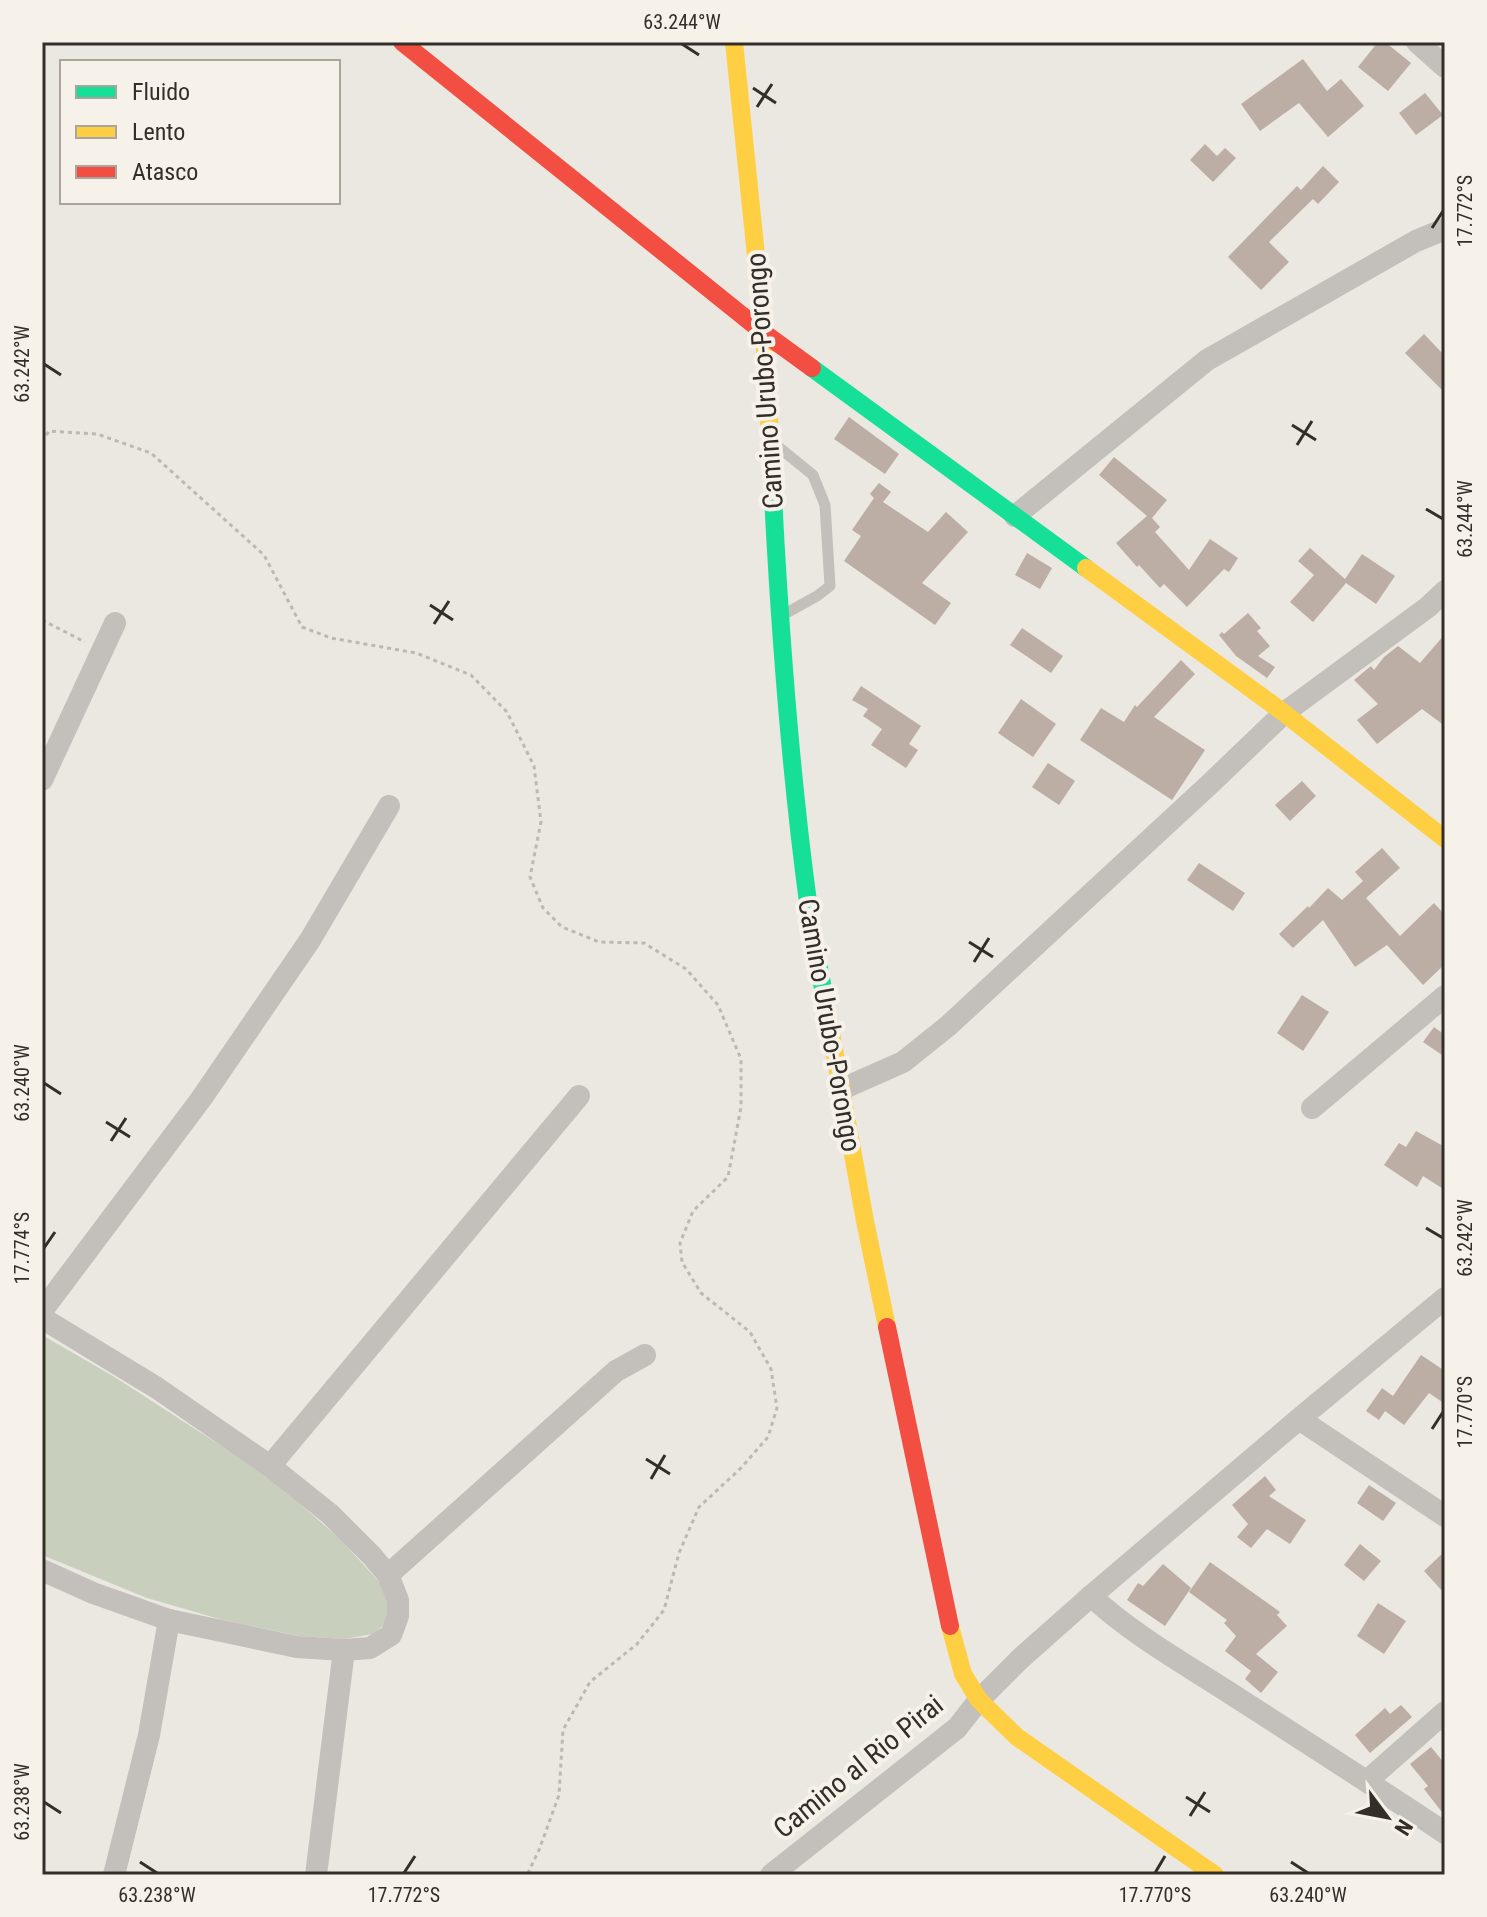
<svg xmlns="http://www.w3.org/2000/svg" width="1487" height="1917" font-family="'Roboto Condensed',sans-serif">
<style>
.green{fill:#c9cfbd}
.building{fill:#bcaea5}
.lines{fill:none;stroke-linecap:round;stroke-linejoin:round}
.path{stroke:#bcb8b3;stroke-width:3;stroke-dasharray:4 4;stroke-linecap:butt}
.lane{stroke:#c3bfba;stroke-width:11}
.street{stroke:#c3bfba;stroke-width:22}
.fast{stroke:#16e098;stroke-width:18}
.slow{stroke:#ffcf43;stroke-width:18}
.jam{stroke:#f24e42;stroke-width:18}
.ticks{fill:none;stroke:#342e29;stroke-width:3}
.labels{text-anchor:middle;stroke-width:8;stroke-linejoin:round;paint-order:stroke}
.street-label{font-size:28px;fill:#342e29;stroke:#f7f2e9}
.neatline{fill:none;stroke:#342e29;stroke-width:3}
.ticks-label{font-size:20px;text-anchor:middle;fill:#342e29}
</style>
<rect width="100%" height="100%" fill="#ebe7e1"/>
<path class="green" d="M42,1335L113,1376L268,1476L339,1538L383,1586L390,1608L385,1624L373,1634L344,1639L299,1636L223,1620L147,1598L42,1555Z"/>
<g class="building">
<path d="M1378,42H1385L1411,63L1388,91L1358,67Z"/>
<path d="M1303,59L1327,91L1341,79L1364,106L1328,137L1299,103L1260,131L1241,104Z"/>
<path d="M1425,93L1443,115L1416,135L1399,113Z"/>
<path d="M1205,144L1217,156L1225,148L1236,158L1213,182L1190,160Z"/>
<path d="M1323,166L1339,182L1318,204L1313,199L1269,242L1289,262L1261,290L1228,257L1297,186L1301,190Z"/>
<path d="M1424,334L1445,356V393L1405,353Z"/>
<path d="M849,417L899,454L885,474L834,439Z"/>
<path d="M1114,457L1167,500L1152,518L1160,527L1155,532L1189,570L1210,539L1238,558L1229,572L1224,569L1187,607L1164,584L1160,588L1139,565L1137,567L1116,543L1147,516L1099,475Z"/>
<path d="M879,483L891,492L883,502L928,532L946,512L968,532L922,583L951,603L935,625L844,561L861,536L852,530L874,498L870,494Z"/>
<path d="M1310,548L1345,579L1362,554L1395,576L1376,604L1346,583L1313,622L1290,602L1314,575L1298,561Z"/>
<path d="M1027,553L1052,568L1040,589L1015,575Z"/>
<path d="M1248,613L1261,628L1257,631L1270,646L1258,656L1275,667L1267,678L1236,656L1219,635L1222,632L1224,634Z"/>
<path d="M1022,628L1063,656L1051,673L1010,645Z"/>
<path d="M1445,634V726L1422,709L1377,744L1357,720L1378,704L1354,680L1371,666L1374,670L1384,657L1398,646L1420,663Z"/>
<path d="M1181,660L1195,674L1154,717L1205,750L1172,800L1080,740L1101,708L1124,722L1135,705L1137,707Z"/>
<path d="M861,686L921,726L909,744L918,750L906,768L871,745L882,729L863,716L868,709L852,700Z"/>
<path d="M1021,699L1056,724L1033,757L998,733Z"/>
<path d="M1048,763L1075,781L1059,805L1032,787Z"/>
<path d="M1302,781L1316,796L1290,821L1275,805Z"/>
<path d="M1382,848L1400,868L1366,898L1400,936L1434,903L1445,915V964L1423,985L1387,945L1355,967L1323,920L1293,948L1279,934L1308,906L1309,908L1328,888L1342,900L1363,881L1355,872Z"/>
<path d="M1199,863L1245,893L1233,911L1187,880Z"/>
<path d="M1302,995L1329,1012L1303,1051L1277,1033Z"/>
<path d="M1434,1027L1445,1035V1057L1423,1042Z"/>
<path d="M1416,1131L1445,1147V1190L1423,1176L1417,1187L1384,1165L1399,1143L1406,1147Z"/>
<path d="M1421,1355L1445,1371V1404L1429,1393L1404,1425L1385,1411L1379,1420L1366,1411L1382,1388L1393,1396Z"/>
<path d="M1265,1476L1276,1490L1269,1496L1306,1520L1290,1544L1267,1529L1251,1548L1237,1537L1248,1524L1232,1505Z"/>
<path d="M1369,1485L1396,1503L1383,1521L1357,1503Z"/>
<path d="M1360,1544L1381,1561L1364,1581L1344,1565Z"/>
<path d="M1445,1551V1594L1424,1571Z"/>
<path d="M1210,1562L1280,1612L1277,1615L1287,1626L1256,1654L1278,1672L1261,1693L1245,1679L1251,1671L1225,1651L1236,1636L1224,1623L1227,1620L1189,1592Z"/>
<path d="M1163,1564L1191,1588L1165,1626L1127,1600L1138,1583L1143,1586Z"/>
<path d="M1378,1603L1406,1621L1384,1654L1357,1636Z"/>
<path d="M1401,1705L1412,1717L1370,1753L1355,1735L1385,1708L1390,1714Z"/>
<path d="M1431,1747L1445,1764V1816L1424,1789L1428,1786L1410,1764Z"/>
</g>
<g class="lines">
<g class="path">
<path d="M42,442L49,431L97,434L151,453L264,555L302,627L331,638L416,653L471,675L507,712L534,766L541,822L530,877L543,908L562,927L599,942L644,943L686,969L718,1005L741,1059V1107L728,1177L693,1211L680,1243L682,1262L701,1293L750,1332L771,1369L777,1408L768,1437L741,1468L699,1507L679,1553L664,1610L637,1644L590,1682L563,1730L559,1795L539,1850L527,1875"/>
<path d="M42,620L85,642"/>
</g>
<path class="lane" d="M776,445L813,475L825,505L830,586L817,596L781,616"/>
<g class="street">
<path d="M1417,42L1445,67"/>
<path d="M1015,516L1207,360L1416,241L1445,229"/>
<path d="M42,780L115,623"/>
<path d="M842,1089L903,1062L948,1026L1211,783L1284,713L1428,607L1445,591"/>
<path d="M1312,1108L1445,996"/>
<path d="M42,1311L201,1099L310,940L389,806"/>
<path d="M42,1318L157,1388L270,1466L330,1514L372,1556L388,1575L398,1600V1616L391,1635L370,1648L344,1650L297,1647L169,1620L93,1593L42,1570"/>
<path d="M1299,1419L1445,1516"/>
<path d="M270,1466L579,1096"/>
<path d="M388,1575L616,1371L645,1355"/>
<path d="M1091,1596C1134,1636 1187,1665 1236,1697C1306,1742 1376,1787 1445,1833"/>
<path d="M1367,1781L1445,1712"/>
<path d="M114,1875L149,1735L169,1620"/>
<path d="M316,1875L344,1650"/>
<path d="M771,1875L957,1728L979,1700L1020,1659L1091,1596L1299,1419L1445,1298"/>
</g>
<g class="fast">
<path d="M812,368L1086,568"/>
<path d="M771,456C778,605 788,754 808,902C812,938 821,975 827,1011"/>
</g>
<g class="slow">
<path d="M734,42L764,333L771,456"/>
<path d="M1086,568L1284,713L1445,839"/>
<path d="M827,1011L865,1221L887,1327"/>
<path d="M950,1626L963,1674L979,1700L1017,1737L1215,1875"/>
</g>
<g class="jam">
<path d="M402,42L764,333L812,368"/>
<path d="M887,1327L950,1626"/>
</g>
</g>
<path class="ticks" d="M682,44L699,55M753,88L776,103M757,107L772,84M1432,228L1443,211M44,364L61,375M1292,425L1316,440M1297,445L1312,421M1426,509L1443,519M430,605L453,620M434,624L449,601M969,942L993,957M974,962L989,938M44,1083L61,1094M106,1122L130,1137M111,1141L126,1118M1426,1228L1443,1238M44,1248L55,1232M1432,1429L1443,1412M646,1459L670,1474M651,1479L665,1455M1186,1797L1210,1812M44,1802L61,1813M1190,1816L1205,1792M140,1862L157,1873M1291,1862L1308,1873M404,1873L415,1856M1155,1873L1165,1856"/>
<g class="labels">
<g class="street-label">
<text transform="translate(764 381) rotate(-94)" y="10">Camino Urubo-Porongo</text>
<text transform="translate(830 1025) rotate(80)" y="10">Camino Urubo-Porongo</text>
<text transform="translate(858 1766) rotate(-39)" y="10">Camino al Rio Pirai</text>
</g>
</g>
<rect width="1487" height="1917" fill="none" stroke="#f7f2e9" stroke-width="88"/>
<rect x="60" y="60" width="280" height="144" fill="#f7f2e9" stroke="#a9a49c" stroke-width="2"/>
<rect x="76" y="86" width="40" height="12" fill="#16e098" stroke="#a9a49c" stroke-width="2"/>
<text x="132" y="100" font-size="24" fill="#342e29">Fluido</text>
<rect x="76" y="126" width="40" height="12" fill="#ffcf43" stroke="#a9a49c" stroke-width="2"/>
<text x="132" y="140" font-size="24" fill="#342e29">Lento</text>
<rect x="76" y="166" width="40" height="12" fill="#f24e42" stroke="#a9a49c" stroke-width="2"/>
<text x="132" y="180" font-size="24" fill="#342e29">Atasco</text>
<g transform="translate(1387 1817) rotate(122)" stroke="#f7f2e9" stroke-width="6" paint-order="stroke">
<path d="M0-6L14 30L0 20L-14 30Z" fill="#342e29"/>
<text y="-12" font-size="22" font-weight="bold" text-anchor="middle" fill="#342e29">N</text>
</g>
<rect x="44" y="44" width="1399" height="1829" class="neatline"/>
<g class="ticks-label">
<text x="682" y="29">63.244°W</text>
<text transform="translate(1465 211) rotate(-90)" y="7">17.772°S</text>
<text transform="translate(22 364) rotate(-90)" y="7">63.242°W</text>
<text transform="translate(1465 519) rotate(-90)" y="7">63.244°W</text>
<text transform="translate(22 1083) rotate(-90)" y="7">63.240°W</text>
<text transform="translate(1465 1238) rotate(-90)" y="7">63.242°W</text>
<text transform="translate(22 1248) rotate(-90)" y="7">17.774°S</text>
<text transform="translate(1465 1412) rotate(-90)" y="7">17.770°S</text>
<text transform="translate(22 1802) rotate(-90)" y="7">63.238°W</text>
<text x="157" y="1902">63.238°W</text>
<text x="404" y="1902">17.772°S</text>
<text x="1155" y="1902">17.770°S</text>
<text x="1308" y="1902">63.240°W</text>
</g>
</svg>
